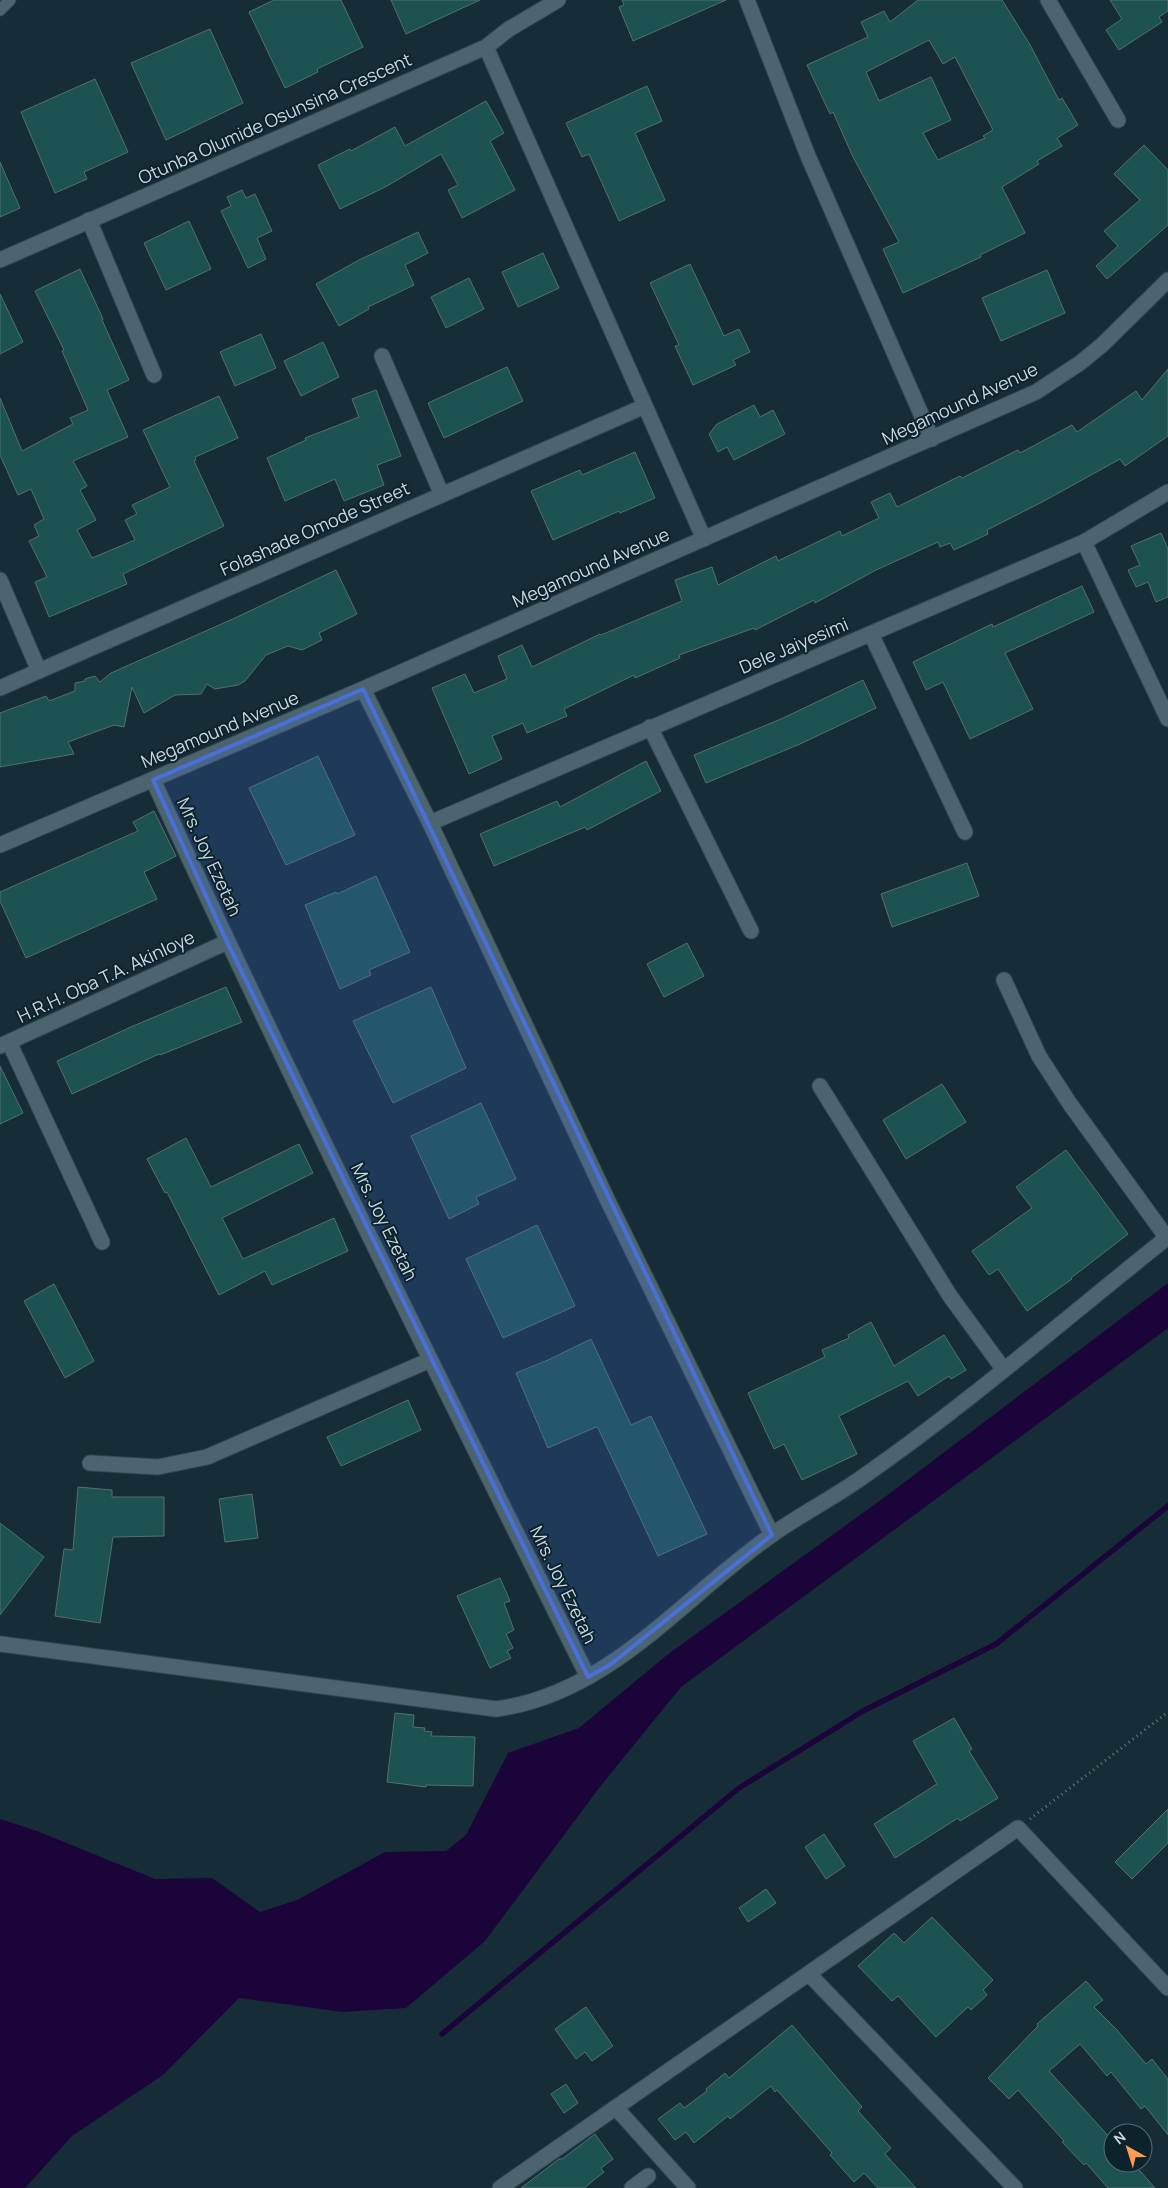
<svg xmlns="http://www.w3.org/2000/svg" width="1168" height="2188" font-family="Manrope,sans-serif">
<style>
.water{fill:#1b0439}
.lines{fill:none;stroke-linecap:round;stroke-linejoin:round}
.stream{stroke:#1b0439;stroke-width:5.5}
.building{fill:#1c5251;stroke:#53706f;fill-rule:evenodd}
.lane-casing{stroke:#364850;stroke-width:13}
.street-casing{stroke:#364850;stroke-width:17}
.path{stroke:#667981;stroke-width:3;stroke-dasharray:1 4;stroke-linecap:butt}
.lane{stroke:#4c6470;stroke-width:11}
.street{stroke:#4c6470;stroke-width:15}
.marked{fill:#4870da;fill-opacity:0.2;stroke:#4870da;stroke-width:4;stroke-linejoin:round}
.labels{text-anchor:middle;stroke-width:4;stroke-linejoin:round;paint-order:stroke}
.street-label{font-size:18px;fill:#cbd8df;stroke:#0c232d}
</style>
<rect width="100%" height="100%" fill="#162d37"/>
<path class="water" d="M1168,1283V1328L681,1687L599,1788L485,1941L406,2008L343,2012L239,1998L163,2075L72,2136L25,2188H0V1819L37,1831L155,1879L212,1878L260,1912L297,1900L385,1852L446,1851L466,1835L508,1753L579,1728L667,1655L889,1494Z"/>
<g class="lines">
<path class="stream" d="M442,2034L739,1788L863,1711L996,1644L1168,1506"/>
</g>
<g class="building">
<path d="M274,0H341L363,47L317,69L318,72L285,88L249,12Z"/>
<path d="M391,0H480L406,34Z"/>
<path d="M622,0H726L633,41L619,7L624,5Z"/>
<path d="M918,0H1002L1029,43L1059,100L1062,98L1078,125L1057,138L1062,146L1037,161L1039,164L1002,187L1025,233L980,255L981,257L903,293L883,249L899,242L853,157L833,112L830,114L807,65L868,37L861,22L884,11L890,22ZM929,40L943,64L955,57L993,130L983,136L985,138L938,160L923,133L951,120L931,77L879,101L866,72Z"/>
<path d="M1110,0H1168V11L1159,17L1162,22L1119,50L1106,30L1122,19Z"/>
<path d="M210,29L243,103L166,140L131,63Z"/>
<path d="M95,79L128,152L84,172L87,179L55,193L21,112Z"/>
<path d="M647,86L662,121L635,133L665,200L619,221L589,154L582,157L566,123Z"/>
<path d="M486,101L504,133L490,141L515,190L462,218L448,190L458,185L441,154L387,186L340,209L318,165L350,149L351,151L395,127L405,146Z"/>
<path d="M1144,145L1168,170V225L1107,279L1096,266L1118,246L1104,231L1140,200L1114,174Z"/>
<path d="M0,162L20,208L0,217Z"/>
<path d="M242,190L246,198L255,194L272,231L257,238L266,259L248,268L221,211L231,206L227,197Z"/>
<path d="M189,221L211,269L166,290L144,243Z"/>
<path d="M418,232L428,253L405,265L414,285L368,307L369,309L339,326L316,284L359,260Z"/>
<path d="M543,253L559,288L518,307L502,272Z"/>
<path d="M690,264L724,336L739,329L750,352L733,360L736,365L693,385L675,346L679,345L650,283Z"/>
<path d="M80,269L103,319L102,320L129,380L107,390L128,437L73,461L87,486L80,490L96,520L77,530L92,558L135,540L125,520L137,514L132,505L170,487L143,430L219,396L238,438L195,457L196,460L194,461L224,526L123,574L127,584L49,617L35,582L47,577L29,541L39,536L34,525L44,519L31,489L18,495L0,455V398L22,451L73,424L70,418L88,410L62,351L64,350L35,291Z"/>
<path d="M1047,270L1065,313L1001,341L982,298Z"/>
<path d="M469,278L484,309L446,328L431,297Z"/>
<path d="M0,294L23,342L0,354Z"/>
<path d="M261,334L276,368L235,386L220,352Z"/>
<path d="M323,342L339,377L301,396L284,361Z"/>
<path d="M507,367L523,401L444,438L428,403Z"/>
<path d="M1168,369V436L1125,466L1120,459L1044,501L987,530L988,534L954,550L950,543L940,547L938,542L876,570L815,603L814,600L755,630L754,628L679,655L680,658L635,678L634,675L564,709L567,716L527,733L523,723L492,736L502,759L469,774L432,688L465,674L474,693L507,679L498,656L522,645L532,667L600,634L601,635L682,601L675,580L712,567L718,585L776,556L778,561L840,531L842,536L879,518L871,502L890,493L897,507L960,476L962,478L1018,450L1020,453L1072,425L1077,432L1136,391L1142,400Z"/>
<path d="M376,390L401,456L377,465L384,485L344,501L335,479L285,501L267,458L306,440L305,438L359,417L352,399Z"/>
<path d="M754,405L760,417L773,410L785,434L734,460L727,447L718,452L709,434L717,424Z"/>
<path d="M635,452L655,498L620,513L619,511L553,540L531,491L580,470L582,475Z"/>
<path d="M1161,533L1168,549V597L1156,602L1148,582L1136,587L1128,570L1140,565L1131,546Z"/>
<path d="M336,570L357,614L319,633L322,640L302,650L288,646L266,655L245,681L238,685L215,689L207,684L201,694L175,695L144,713L132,687L124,727L114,725L68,742L74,754L0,767V713L46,696L49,701L75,691V683L85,681V679L95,676L100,682L111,673L235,618Z"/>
<path d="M1082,586L1094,612L1005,653L1033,709L970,739L943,682L926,690L913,662L992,624L993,627Z"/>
<path d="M863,680L876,708L800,744L706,783L694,755L781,719Z"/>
<path d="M318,756L355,835L286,865L249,788Z"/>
<path d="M646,761L661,791L587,830L585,827L494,866L480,834L557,801L560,807Z"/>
<path d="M154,811L176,856L144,872L157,899L26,958L0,901V892L138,831L133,822Z"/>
<path d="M967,863L979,896L892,927L881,894Z"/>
<path d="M376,876L410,952L369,970L371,975L340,989L305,905L336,892L337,894Z"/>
<path d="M687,943L704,976L664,997L647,964Z"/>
<path d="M226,987L242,1022L160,1055L159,1054L72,1094L57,1061L133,1026Z"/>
<path d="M431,987L466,1068L393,1103L353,1021Z"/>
<path d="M0,1066L23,1113L0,1124Z"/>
<path d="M942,1084L966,1122L906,1159L883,1120Z"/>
<path d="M481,1103L516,1179L476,1197L479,1204L449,1219L411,1136Z"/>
<path d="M186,1138L211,1187L299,1144L313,1173L222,1218L243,1259L334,1218L348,1251L272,1285L265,1271L219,1295L167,1192L165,1193L147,1159Z"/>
<path d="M1066,1150L1128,1234L1071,1278L1072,1279L1027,1311L998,1269L989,1275L972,1251L1032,1208L1016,1187Z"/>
<path d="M537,1225L575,1306L503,1338L466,1259Z"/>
<path d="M54,1284L94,1361L65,1378L24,1301Z"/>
<path d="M871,1322L894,1366L944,1335L966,1370L951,1379L949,1376L918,1396L908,1381L839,1416L857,1454L802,1480L784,1444L774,1449L748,1393L825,1357L822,1350L849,1338L848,1335Z"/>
<path d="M591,1339L631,1425L651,1416L707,1534L658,1556L598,1428L596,1427L548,1448L516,1373L548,1360Z"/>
<path d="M408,1400L421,1430L341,1466L327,1437Z"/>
<path d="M78,1487L112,1490V1497H164V1536L113,1537L100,1623L55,1616L64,1549L73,1550Z"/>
<path d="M252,1494L258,1538L225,1542L219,1499Z"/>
<path d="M0,1523L44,1557L0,1615Z"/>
<path d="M500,1578L510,1601L504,1603L514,1630L506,1634L513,1648L507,1651L511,1658L490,1668L457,1596Z"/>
<path d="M395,1713L414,1715L413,1727L425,1728L424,1731L432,1732L431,1736L475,1737L473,1786L426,1785V1787L387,1782Z"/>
<path d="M954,1718L972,1749L969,1751L998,1798L960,1821L958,1818L895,1858L874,1824L937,1784L913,1741Z"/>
<path d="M1168,1809V1843L1132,1879L1115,1862Z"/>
<path d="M824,1834L845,1866L826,1879L805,1847Z"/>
<path d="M766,1889L776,1903L748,1922L739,1908Z"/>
<path d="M932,1917L993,1980L983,1990L987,1995L971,2010L968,2007L936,2037L898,1996L892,2001L858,1966L894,1933L904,1943Z"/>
<path d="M1086,1981L1103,2000L1094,2007L1116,2029L1146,2064L1152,2059L1168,2079V2135L1145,2106L1141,2109L1111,2072L1107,2076L1080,2044L1049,2071L1113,2141V2163H1133L1155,2188H1108L1086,2163L1084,2165L1062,2142L1064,2141L1018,2090L1009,2099L988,2078L1038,2026L1037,2024Z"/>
<path d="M586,2007L613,2046L592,2061L585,2052L576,2059L555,2029Z"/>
<path d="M792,2025L862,2107L858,2111L891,2148L885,2154L916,2188H878L864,2173L854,2182L830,2155L832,2153L777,2090L775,2092L771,2086L730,2119L728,2116L694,2143L686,2132L675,2140L658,2119L680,2103L684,2108L707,2091L706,2089L725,2073L729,2078Z"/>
<path d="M566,2084L578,2103L564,2113L551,2094Z"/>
<path d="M595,2134L613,2159L601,2168L604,2172L584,2188H521L559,2159H562Z"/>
</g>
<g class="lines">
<defs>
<path id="lane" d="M0,10L10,0"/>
<g id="street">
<path d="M747,0L808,156L932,439"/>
<path d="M1048,0L1118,120"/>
<path d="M486,47L704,539"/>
<path d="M89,220L154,375"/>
<path d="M0,260L486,47L509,29L558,0"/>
<path d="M382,356L442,495"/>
<path d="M1084,542L1168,719"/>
<path d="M0,580L39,671"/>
<path d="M871,634L965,832"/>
<path d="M0,688L645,406"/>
<path d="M363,689L430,823L609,1203L772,1535"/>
<path d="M650,727L751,931"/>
<path d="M153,780C291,1082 440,1380 588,1677"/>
<path d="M430,823L1084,542L1168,492"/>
<path d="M0,845L363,689L1036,392L1080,363L1102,345L1168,280"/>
<path d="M1004,980L1039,1056L1070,1104L1167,1238"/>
<path d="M9,1042L102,1242"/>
<path d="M0,1046L227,942"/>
<path d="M820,1086L950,1296L1004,1370"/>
<path d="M90,1463L158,1467L207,1457L430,1360"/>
<path d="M0,1644L496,1709C610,1694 684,1596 773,1534C803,1513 835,1497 864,1476C970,1402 1067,1317 1168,1237"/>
<path d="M809,1974L1015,2188"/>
<path d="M617,2109L688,2188"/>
<path d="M500,2188L1018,1828L1168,1988"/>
<path d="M632,2188L648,2176"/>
</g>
</defs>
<use href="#lane" class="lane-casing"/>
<use href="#street" class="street-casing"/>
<path class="path" d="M1030,1819L1168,1712"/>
<use href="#lane" class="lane"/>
<use href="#street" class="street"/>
</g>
<path class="marked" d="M363,689L772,1535L610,1665L588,1677L227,942L153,780Z"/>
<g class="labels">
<g class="street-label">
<text transform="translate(275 119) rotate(-24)" y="6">Otunba Olumide Osunsina Crescent</text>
<text transform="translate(960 404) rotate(-25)" y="6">Megamound Avenue</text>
<text transform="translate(315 529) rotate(-24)" y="6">Folashade Omode Street</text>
<text transform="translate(591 568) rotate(-24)" y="6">Megamound Avenue</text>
<text transform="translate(794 646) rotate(-23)" y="6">Dele Jaiyesimi</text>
<text transform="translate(220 730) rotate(-23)" y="6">Megamound Avenue</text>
<text transform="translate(209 857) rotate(65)" y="6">Mrs. Joy Ezetah</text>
<text transform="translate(106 977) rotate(-25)" y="6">H.R.H. Oba T.A. Akinloye</text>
<text transform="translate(384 1222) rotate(64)" y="6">Mrs. Joy Ezetah</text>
<text transform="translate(563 1585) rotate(64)" y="6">Mrs. Joy Ezetah</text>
</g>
</g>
<g transform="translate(1128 2148) rotate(321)"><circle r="24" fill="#0c232d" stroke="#586b74"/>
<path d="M0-4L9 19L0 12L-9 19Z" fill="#fd9d54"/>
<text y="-8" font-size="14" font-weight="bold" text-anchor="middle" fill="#cbd8df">N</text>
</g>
</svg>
